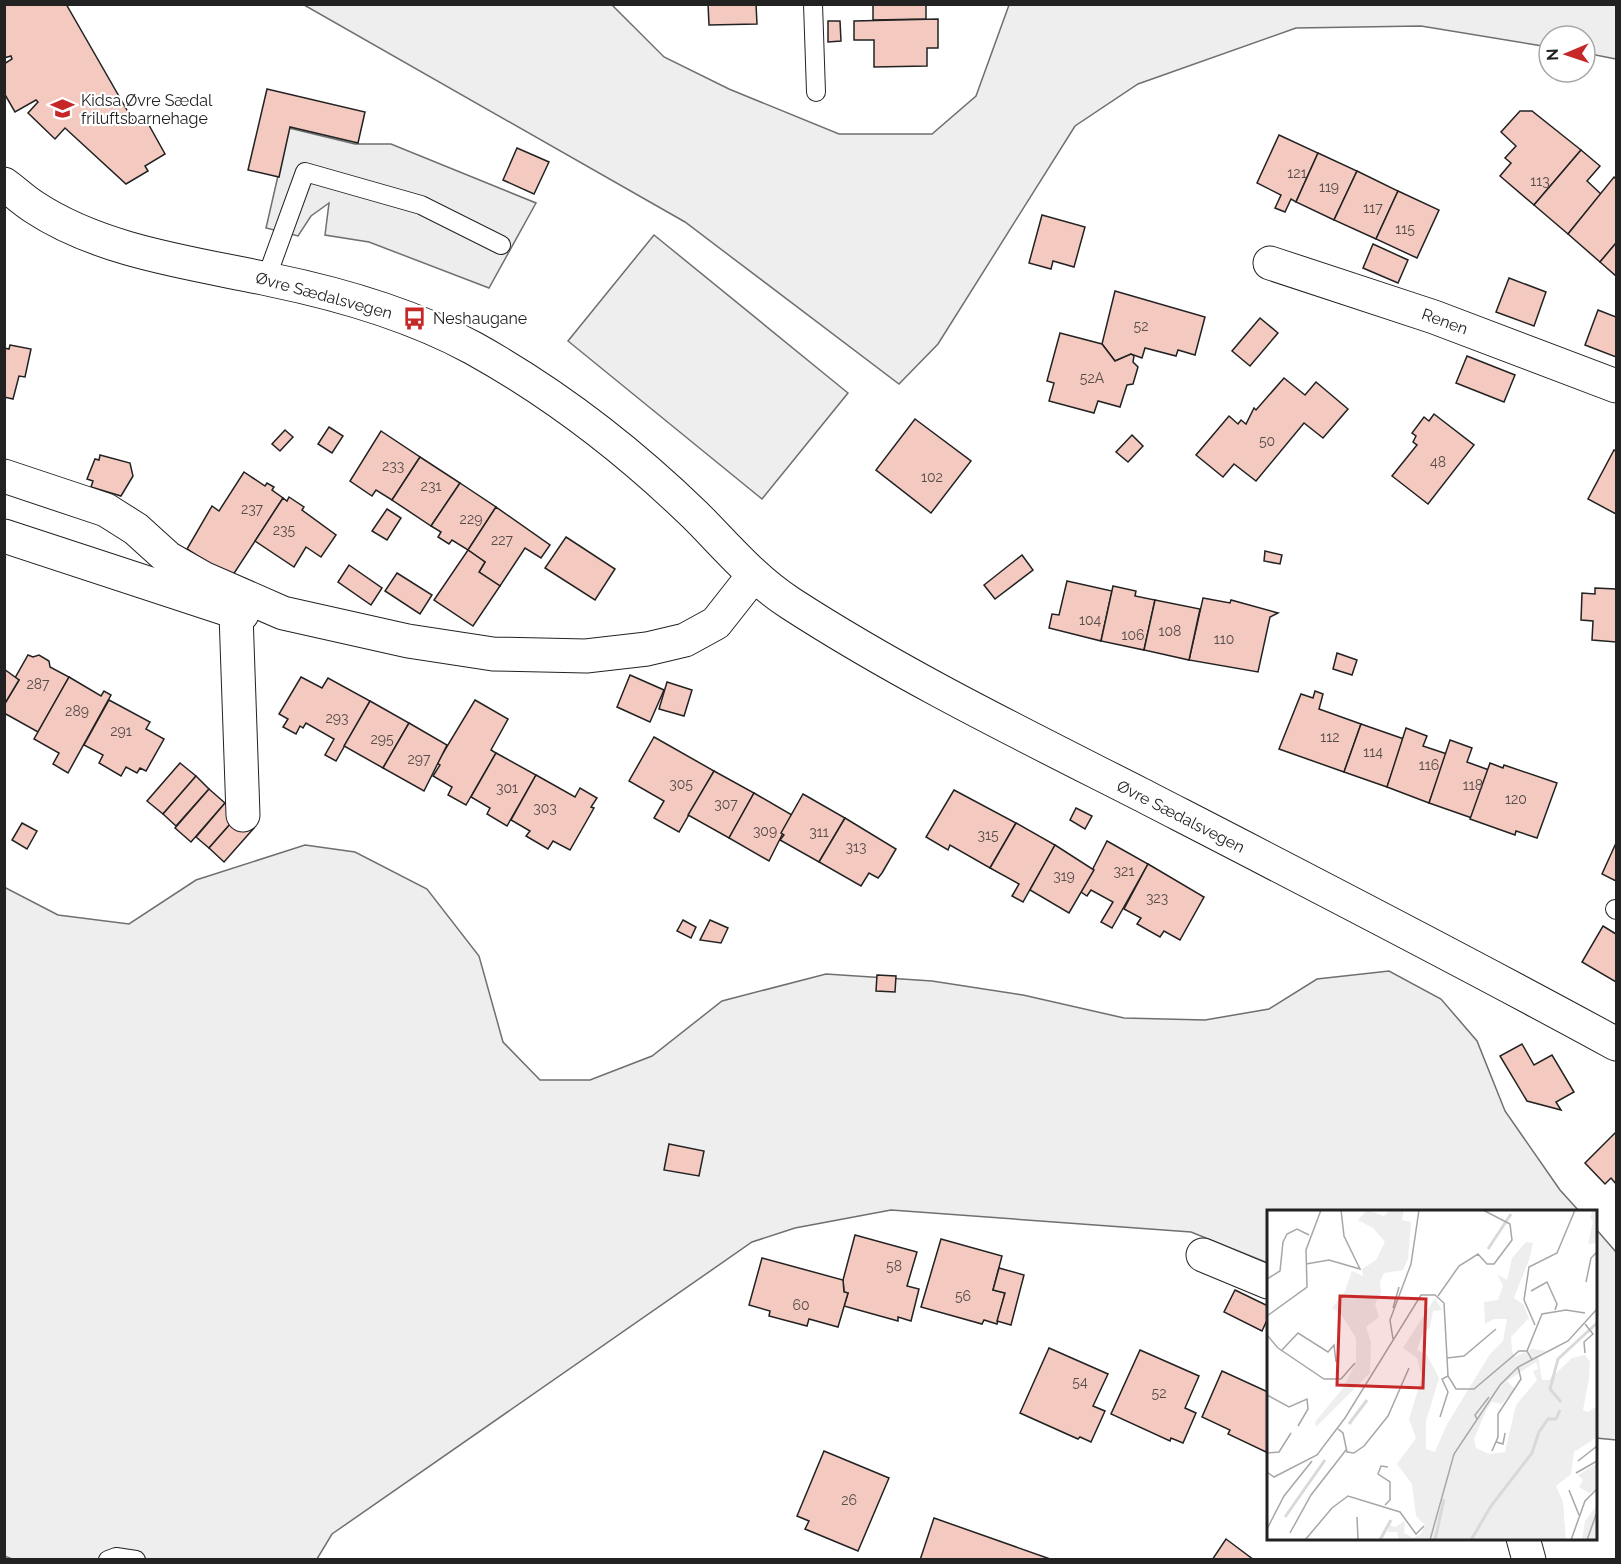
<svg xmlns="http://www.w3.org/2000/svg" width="1621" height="1564" font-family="Raleway,sans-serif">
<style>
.green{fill:#eee;stroke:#6f6f6f;stroke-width:1.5}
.parking{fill:#ededed;stroke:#6f6f6f;stroke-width:1.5}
.building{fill:#f3c9c0;stroke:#222;stroke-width:1.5}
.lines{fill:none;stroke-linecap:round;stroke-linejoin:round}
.lane-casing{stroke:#222;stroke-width:20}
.street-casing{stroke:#222;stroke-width:35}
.lane{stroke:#fff;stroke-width:18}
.street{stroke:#fff;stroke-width:33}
.labels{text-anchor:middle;stroke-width:4.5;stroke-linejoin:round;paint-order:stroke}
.number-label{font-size:14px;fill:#564c4a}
.poi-label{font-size:16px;fill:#222;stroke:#fff;text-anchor:start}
.street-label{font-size:16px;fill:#222;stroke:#fff}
.inset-river{fill:none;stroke:#d9d9d9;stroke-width:3}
.inset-road{fill:none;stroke:#a7a7a7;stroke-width:1.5}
.view{fill:#c62828;fill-opacity:0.15;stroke:#c62828;stroke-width:3}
.inset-edge{fill:none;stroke:#222;stroke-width:3}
</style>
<rect width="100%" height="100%" fill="#fff"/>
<g class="green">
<path d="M304,5H612L664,57L729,89L839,134H932L976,96L1009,5H1616V59L1585,53V36H1549V47L1421,26L1296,28L1138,84L1075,126L938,344L899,384L685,222Z"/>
<path d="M654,235L848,393L762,499L568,341Z"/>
<path d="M305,845L355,852L427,889L479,956L503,1042L540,1080H590L652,1056L722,1001L826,974L932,981L1023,995L1124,1018L1205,1020L1269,1009L1317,979L1389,971L1441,999L1477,1041L1505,1111L1560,1190L1579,1211L1268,1212V1263L1191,1232L891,1210L795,1228L752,1242L332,1534L317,1559H12L4,1556V887L58,915L129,924L196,880Z"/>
<path d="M1596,1229L1616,1252V1440L1596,1438Z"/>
</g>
<path class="parking" d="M289,128L355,144H391L536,203L489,288L369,242L325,235L329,203L311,216L298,236L266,228Z"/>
<g class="building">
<path d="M4,4H66L135,124L145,118L165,154L145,166L148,171L126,184L65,128L55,139L28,113L38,102L36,100L15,112L4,93V64L12,59L11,56L4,58Z"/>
<path d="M708,4H756L757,24L709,25Z"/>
<path d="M873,4H926V19L873,20Z"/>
<path d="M938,19V48H927V66L874,67V40H854V21Z"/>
<path d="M828,21H840L841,41L828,42Z"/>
<path d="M267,89L365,112L358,143L290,127L279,177L248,170Z"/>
<path d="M1520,111H1532L1581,150L1534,205L1500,176L1511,163L1505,158L1516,146L1501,132Z"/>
<path d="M1279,135L1318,153L1296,202L1291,199L1285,212L1275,208L1281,195L1257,183Z"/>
<path d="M517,148L549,162L534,194L503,180Z"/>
<path d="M1581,150L1600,166L1587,181L1601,194L1568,234L1534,205Z"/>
<path d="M1318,153L1357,171L1334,220L1296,202Z"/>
<path d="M1357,171L1398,191L1376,239L1334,220Z"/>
<path d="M1614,177L1616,179V243L1600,262L1568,234Z"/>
<path d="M1398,191L1439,210L1417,258L1376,239Z"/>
<path d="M1042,215L1085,227L1074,267L1053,261L1051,269L1029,263Z"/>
<path d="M1616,243V276L1600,262Z"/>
<path d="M1373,244L1408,260L1398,283L1363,268Z"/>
<path d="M1509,278L1546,292L1534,326L1496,312Z"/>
<path d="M1115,291L1205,317L1195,355L1178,350L1176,356L1145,348L1142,358L1131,354L1115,361L1102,344Z"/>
<path d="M1598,310L1616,317V357L1585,345Z"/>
<path d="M1260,318L1278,333L1250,366L1232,351Z"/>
<path d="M1060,333L1102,344L1115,361L1131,354L1134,356L1133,362L1138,367L1133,384L1127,385L1120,407L1098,401L1094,413L1049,401L1054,383L1047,381Z"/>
<path d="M10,345L31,349L25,377L19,376L13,399L4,397V348L9,349Z"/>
<path d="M1467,356L1515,375L1504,402L1456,383Z"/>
<path d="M1284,378L1305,395L1316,382L1348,409L1323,438L1304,423L1256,481L1234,464L1223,477L1196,455L1229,416L1238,424L1241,420L1246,424L1254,408L1256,410Z"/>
<path d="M1434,414L1474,445L1428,504L1392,476L1417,445L1413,442L1416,436L1412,433L1424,417L1429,421Z"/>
<path d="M915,419L971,461L931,513L876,470Z"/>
<path d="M329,427L343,436L332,453L318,444Z"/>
<path d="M285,430L293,437L280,451L272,444Z"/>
<path d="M381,431L420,457L392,500L376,490L372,496L350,481Z"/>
<path d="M1132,435L1143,446L1128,462L1116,452Z"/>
<path d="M1614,450L1616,451V514L1588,499Z"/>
<path d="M100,455L130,463L133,476L121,496L91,487L93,481L87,479L95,459L99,460Z"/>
<path d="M420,457L460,483L431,526L392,500Z"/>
<path d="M244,472L265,486L267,483L274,487L272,490L283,498L231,578L187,549L212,506L219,511Z"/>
<path d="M460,483L496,507L468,550L452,540L449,544L438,537L441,532L431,526Z"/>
<path d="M289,497L304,507L302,510L336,535L321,557L306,547L294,567L255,541L283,498L287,501Z"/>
<path d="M496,507L550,545L541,558L525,548L500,586L479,572L485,562L468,550Z"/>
<path d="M387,509L401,518L387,540L372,531Z"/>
<path d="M566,537L615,569L595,600L545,568Z"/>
<path d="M468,550L485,562L479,572L500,586L473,626L434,600Z"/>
<path d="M1265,551L1282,555L1280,564L1264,561Z"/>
<path d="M1022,555L1033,570L995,599L984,585Z"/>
<path d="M349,565L382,588L371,605L338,582Z"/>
<path d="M397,573L432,595L420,614L385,591Z"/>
<path d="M1067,581L1112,591L1101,641L1049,628L1052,614L1059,615Z"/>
<path d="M1113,586L1136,591L1135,596L1155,600L1144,650L1101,641Z"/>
<path d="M1595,588L1616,589V642L1592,640L1593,621L1581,620L1582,593L1595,594Z"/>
<path d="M1203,598L1230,603L1231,600L1278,613L1270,617L1258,672L1189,660Z"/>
<path d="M1155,600L1200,609L1189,660L1144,650Z"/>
<path d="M1337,653L1357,660L1352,675L1333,669Z"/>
<path d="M28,655L33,657L39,655L49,661L50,667L69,677L38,732L4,713V705L19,680L15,678Z"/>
<path d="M4,669L19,680L4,705Z"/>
<path d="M630,675L664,690L650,722L617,707Z"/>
<path d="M69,677L101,696L104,691L111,695L68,773L53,764L59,753L34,739Z"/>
<path d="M301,677L322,688L328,678L370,701L336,761L325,755L334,739L306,723L303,728L300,726L296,734L283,727L288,719L279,714Z"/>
<path d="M667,682L692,690L684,716L659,709Z"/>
<path d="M1315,691L1323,694L1319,709L1361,724L1344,772L1279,749L1301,694L1313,698Z"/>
<path d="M109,700L150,722L146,729L164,739L146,771L140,768L137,773L126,767L121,776L99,763L103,755L84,745Z"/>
<path d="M475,700L508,719L491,750L496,753L466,805L448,795L452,787L433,776L440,765L437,763Z"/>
<path d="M370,701L409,723L383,768L344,746Z"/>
<path d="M409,723L447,745L424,791L383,768Z"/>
<path d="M1361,724L1404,739L1387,787L1344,772Z"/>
<path d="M1406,728L1427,736L1423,746L1447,754L1429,803L1387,787Z"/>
<path d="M654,737L714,771L679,832L654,818L664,801L629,781Z"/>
<path d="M1450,740L1472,748L1467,762L1489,770L1472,818L1429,803Z"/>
<path d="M496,753L536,775L507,826L487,814L490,808L471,797Z"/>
<path d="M180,763L196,776L163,814L147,801Z"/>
<path d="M1490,763L1503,768L1504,765L1557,783L1537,838L1516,831L1515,835L1470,819Z"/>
<path d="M714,771L754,793L729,838L688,815Z"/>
<path d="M536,775L575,797L580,788L597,798L591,807L594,808L570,850L553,841L548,849L526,836L530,831L511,820Z"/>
<path d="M196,776L209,789L176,826L163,814Z"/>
<path d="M209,789L225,803L191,842L175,828Z"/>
<path d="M954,790L1016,823L990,868L950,845L948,850L926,837Z"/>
<path d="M754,793L792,815L769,861L729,838Z"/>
<path d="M803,794L845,818L819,862L780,840L784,835L781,833Z"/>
<path d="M225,803L239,814L209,848L196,837Z"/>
<path d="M1076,808L1092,816L1085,829L1070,820Z"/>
<path d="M239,814L254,828L224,862L209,848Z"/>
<path d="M845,818L896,849L882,873L878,878L869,873L861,886L819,862Z"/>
<path d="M22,823L37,831L27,849L12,840Z"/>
<path d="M1016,823L1055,845L1023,902L1012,896L1019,884L990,868Z"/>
<path d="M1107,841L1148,864L1112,928L1101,922L1113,902L1091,890L1087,896L1081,892Z"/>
<path d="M1616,843V881L1602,874Z"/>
<path d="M1055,845L1094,870L1069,913L1030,890Z"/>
<path d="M1148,864L1204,897L1180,940L1164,931L1160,937L1137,924L1141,918L1124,909Z"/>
<path d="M683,920L696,927L691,938L677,931Z"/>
<path d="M710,920L728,928L721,943L700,940Z"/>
<path d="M1603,926L1616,934V982L1582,962Z"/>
<path d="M877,975L896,976L895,992L876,991Z"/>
<path d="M1522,1044L1534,1065L1552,1055L1574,1092L1556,1102L1561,1110L1527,1101L1500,1056Z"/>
<path d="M1616,1132V1184L1611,1178L1605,1184L1585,1163Z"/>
<path d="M669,1144L704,1151L699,1176L664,1170Z"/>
<path d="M855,1235L917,1252L907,1286L919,1289L911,1321L898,1317V1321L844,1306L848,1293L844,1292L843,1280Z"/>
<path d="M941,1239L1002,1256L993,1290L1005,1293L997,1324L984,1320L982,1324L921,1307Z"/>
<path d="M762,1258L843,1280L844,1292L848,1293L838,1327L809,1319L807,1326L769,1316L770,1311L749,1305Z"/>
<path d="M999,1268L1024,1275L1011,1325L997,1321L1005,1293L993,1290Z"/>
<path d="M1235,1290L1268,1306V1318L1262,1331L1224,1312Z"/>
<path d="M1049,1348L1108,1374L1093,1406L1105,1411L1091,1442L1080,1437L1078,1439L1020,1413Z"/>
<path d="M1140,1350L1199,1376L1185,1408L1196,1413L1183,1443L1171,1438L1170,1441L1111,1414Z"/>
<path d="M1222,1371L1268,1392V1447L1266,1452L1228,1434L1230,1430L1202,1417Z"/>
<path d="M824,1451L889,1478L858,1551L805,1529L809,1521L797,1516Z"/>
<path d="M934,1518L1053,1560H920Z"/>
<path d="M1226,1539L1254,1560H1212Z"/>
</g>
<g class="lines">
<defs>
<g id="lane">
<path d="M813,4L816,92"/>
<path d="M266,279L305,172L421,205L501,245"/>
<path d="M1615,909L1616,910"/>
<path d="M108,1560L116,1557L136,1560"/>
</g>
<g id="street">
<path d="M4,184C14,191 23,200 34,207C102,252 193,263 272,280C340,294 412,315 473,348C554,393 629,451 695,515C726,546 753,579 790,603C901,675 1022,734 1140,794C1299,876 1459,958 1616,1044"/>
<path d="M1270,263L1434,317L1616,386"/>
<path d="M4,476L106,510L136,529L168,558L203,578L283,613L408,641L493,654L586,656L647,649L685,640L716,623L753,576"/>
<path d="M4,536L242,614"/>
<path d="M236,614L243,815"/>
<path d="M1203,1255L1268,1282"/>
<path d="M1523,1538L1529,1560"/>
</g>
</defs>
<use href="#lane" class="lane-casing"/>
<use href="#street" class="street-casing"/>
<use href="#lane" class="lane"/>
<use href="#street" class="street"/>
</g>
<defs>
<symbol id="school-bare" viewBox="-9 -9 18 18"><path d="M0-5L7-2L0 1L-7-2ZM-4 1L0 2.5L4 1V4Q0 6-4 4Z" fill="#c62828" stroke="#fff" stroke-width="2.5" paint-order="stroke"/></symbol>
<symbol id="bus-bare" viewBox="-9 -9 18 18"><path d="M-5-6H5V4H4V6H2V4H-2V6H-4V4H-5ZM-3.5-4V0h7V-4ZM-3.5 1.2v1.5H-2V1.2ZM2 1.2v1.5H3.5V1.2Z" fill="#c62828" stroke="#fff" stroke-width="2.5" paint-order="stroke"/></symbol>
</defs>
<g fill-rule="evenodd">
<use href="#school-bare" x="46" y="92" width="33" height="33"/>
<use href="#bus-bare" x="398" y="302" width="33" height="33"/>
</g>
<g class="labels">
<g class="number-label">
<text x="1297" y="178">121</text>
<text x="1540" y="186">113</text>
<text x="1329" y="192">119</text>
<text x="1373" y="213">117</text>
<text x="1405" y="234">115</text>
<text x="1141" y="331">52</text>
<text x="1092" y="383">52A</text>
<text x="1267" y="446">50</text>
<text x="1438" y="467">48</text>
<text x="393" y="471">233</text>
<text x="932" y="482">102</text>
<text x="431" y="491">231</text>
<text x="252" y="514">237</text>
<text x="471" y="524">229</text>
<text x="284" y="535">235</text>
<text x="502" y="545">227</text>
<text x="1090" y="625">104</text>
<text x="1170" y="636">108</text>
<text x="1133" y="640">106</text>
<text x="1224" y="644">110</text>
<text x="38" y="689">287</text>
<text x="77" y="716">289</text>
<text x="337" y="723">293</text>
<text x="121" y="736">291</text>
<text x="1330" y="742">112</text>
<text x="382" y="744">295</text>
<text x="1373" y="757">114</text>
<text x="419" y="764">297</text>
<text x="1429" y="770">116</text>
<text x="681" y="789">305</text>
<text x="1473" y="790">118</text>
<text x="507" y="793">301</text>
<text x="1516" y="804">120</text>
<text x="726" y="809">307</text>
<text x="545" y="813">303</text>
<text x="765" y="836">309</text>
<text x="819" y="837">311</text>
<text x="988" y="840">315</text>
<text x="856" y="852">313</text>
<text x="1124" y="876">321</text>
<text x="1064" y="881">319</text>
<text x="1157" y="903">323</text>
<text x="894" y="1271">58</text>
<text x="963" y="1301">56</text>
<text x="801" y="1310">60</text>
<text x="1080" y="1387">54</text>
<text x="1159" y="1398">52</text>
<text x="849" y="1505">26</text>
</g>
<g class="poi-label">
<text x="81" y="106">Kidsa Øvre Sædal<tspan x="81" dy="18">friluftsbarnehage</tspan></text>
<text x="433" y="324">Neshaugane</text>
</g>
<g class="street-label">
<text transform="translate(324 295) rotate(15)" y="6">Øvre Sædalsvegen</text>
<text transform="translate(1445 321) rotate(20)" y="6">Renen</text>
<text transform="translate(1181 816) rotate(27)" y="6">Øvre Sædalsvegen</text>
</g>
</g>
<g transform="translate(1267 1210)">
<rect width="330" height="330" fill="#fff"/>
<path d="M100,0L117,6L123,0H137L135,10L144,12L141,49L136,60L117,63L113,72L114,83L108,94L112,107L99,117L104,132L103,163L49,217L48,212L76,178L89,152V128L74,104L65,98L78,81L85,61L96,66L95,59L109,50L118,32L106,18L91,10ZM330,0V33L321,34L326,11L323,8L326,0ZM259,32L266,33L263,47L247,88L256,94L262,108L244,127L245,141L248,147L265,139L280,141L271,146L275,170H282L305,148L318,145L323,152L322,169L316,200L321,202L330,196V227L307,242L304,264L289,276L296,292L299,330H132L130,322H121L122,315L128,317L138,311L137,323L146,328L153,325L158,315L149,306L145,274L130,254L149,228L142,209L155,167L150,148L136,138L168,88L175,100L166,101L163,117L155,125L150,140L160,145L172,168L159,211V239L168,242L179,216L223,144L236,131L240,109H227L218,114L217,92L231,90L236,76L230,64L240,70L245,48ZM269,152L271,159L266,161L270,170L249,195L238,242L222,244L209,238L207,229L220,199L225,192L235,194L244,183L247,178L240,171ZM330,253V279L322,283L312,277L316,270L311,265ZM330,295V330H315L318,311Z" fill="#eee" fill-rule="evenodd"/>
<path class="inset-river" d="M221,39L244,4M294,192L283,179L291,149L330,113M82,214L100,190M18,307L58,250M113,330L124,310M168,330L177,289M204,330L224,296L265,243L272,222L281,209H289L293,200"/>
<path class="inset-road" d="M39,54L62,50L93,59L77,26L74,0M0,69L13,61L16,32L20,24L30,19L42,25M319,72L324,48L330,42M264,81L280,72L290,94L288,100M171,86L192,56L211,44L220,54H227L245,30L243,14L216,0M126,98L132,77M0,106L40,77L39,40L54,0M268,115L257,90L262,57L290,43L308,0M0,125L11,138L57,169H74L88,153M126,129L123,110L144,54L152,0M15,140L31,123L61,142L67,135L69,152M260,141L275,104L299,100L318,103M318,143L317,132L326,124L318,114M180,148L197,146L229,119M0,185L22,197L40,189L41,199L31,216M173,207L181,182L175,169L181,166M210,209L208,205L222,187M71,219L76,223L80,242L87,243L97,236L121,206L142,158M229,232L236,234L238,223M225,241L231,227V204L254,169L251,157M0,243L12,242L24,223M311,251L330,236M0,262L7,267L50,245L78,208L154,85H168L177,93L181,166L189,179H207L252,141H260L265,150M309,263L330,251M302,280L312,305M118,295L123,290V272L111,264L114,256L121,257M90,307L91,330M0,319L17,286L45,251M23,323L44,285L79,240M38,330L65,298L81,286L133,302L149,324L157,316M163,330L187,244L233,175L251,157L301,131L330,99M304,330L318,291L330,279M320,330L330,302"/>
<path class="view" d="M73,86L159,89L156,178L70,175Z"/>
<rect width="330" height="330" class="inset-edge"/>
</g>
<rect width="1621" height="1564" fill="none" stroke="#222222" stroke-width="12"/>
<g transform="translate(1567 54) rotate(268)"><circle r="28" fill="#ffffff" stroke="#a7a7a7" stroke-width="1.5"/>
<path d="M0-4.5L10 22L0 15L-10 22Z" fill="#c62828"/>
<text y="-9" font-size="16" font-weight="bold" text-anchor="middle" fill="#222222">N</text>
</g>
</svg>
